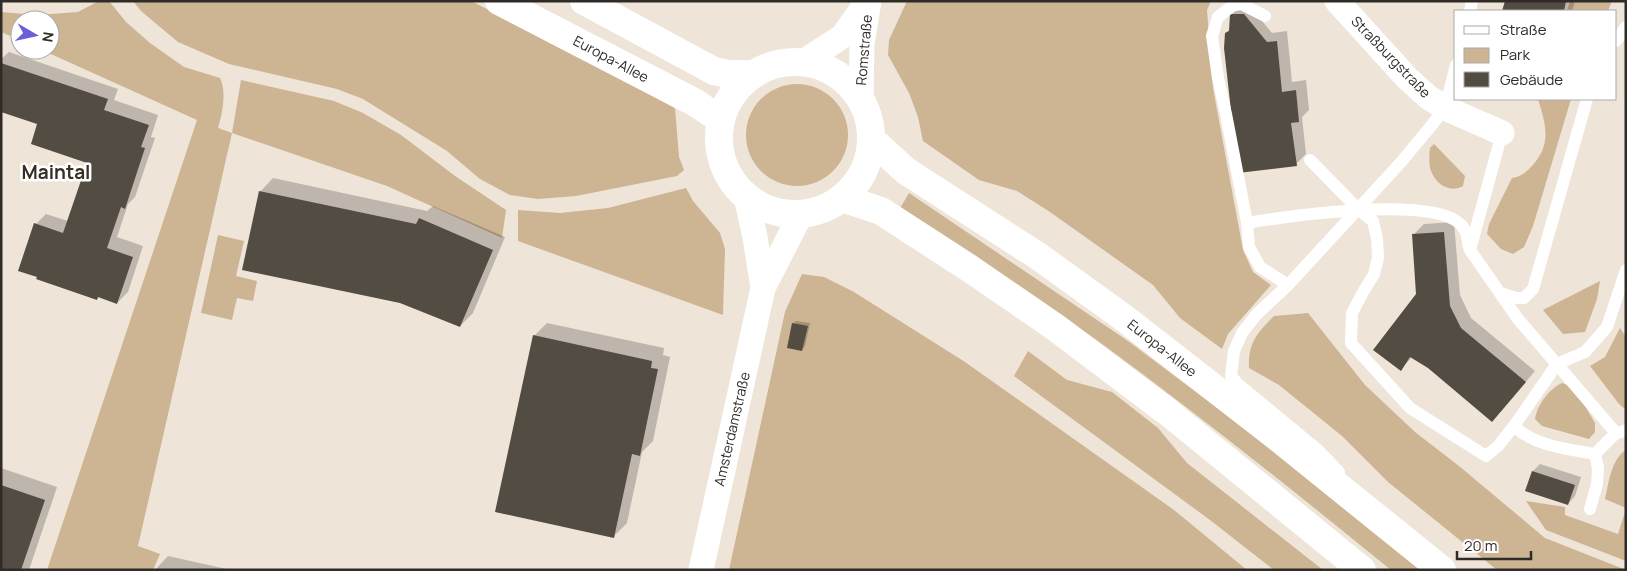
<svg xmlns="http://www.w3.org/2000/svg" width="1627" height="571" font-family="Manrope,sans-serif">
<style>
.green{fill:#cdb493}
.shadow{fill:#0003}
.building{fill:#534c42}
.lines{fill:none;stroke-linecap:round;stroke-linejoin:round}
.service{stroke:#fff;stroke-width:12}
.minor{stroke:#fff;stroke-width:25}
.tertiary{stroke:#fff;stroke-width:28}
.labels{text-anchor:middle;stroke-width:5;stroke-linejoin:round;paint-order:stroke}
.street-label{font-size:14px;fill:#2f2b27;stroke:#fff}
.district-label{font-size:19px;font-weight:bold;fill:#362f26;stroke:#fff}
</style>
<rect width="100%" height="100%" fill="#eee4d8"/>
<g class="green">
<path d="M99,1H109L126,22L150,43L184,67L220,78C227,92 222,114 218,128L232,133L241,80L334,101L363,113L401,135L455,176L506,210L502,238L387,186L232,133L138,546L160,554L153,570H47L197,120L42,50H50V20H20V40L1,32V12L37,15L78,12Z"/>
<path d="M133,1H471L571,51L675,108L679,157L684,170L677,176L576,196L538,199L510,195L480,179L447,151L363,99L337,89L229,64L178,42L141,11Z"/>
<path d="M907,1H1211L1207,10L1213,88L1243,250L1253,272L1271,285L1228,334L1222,349L1180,318L1153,285L1050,212L1017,191L979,180L923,141L918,117L909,93L888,55L889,40Z"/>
<path d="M1570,1H1612L1608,11H1567Z"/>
<circle cx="797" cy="135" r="51"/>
<path d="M1538,99H1571L1533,226L1524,247L1513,254L1501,249L1487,234L1489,224L1512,178C1522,176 1525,173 1532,166C1552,144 1546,125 1538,99Z"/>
<path d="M1434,144L1465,176L1463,186C1449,194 1434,183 1430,168C1429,162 1429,155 1430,148Z"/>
<path d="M686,188L693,201L720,233L725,249L723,315L518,241V210L560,213L608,208Z"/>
<path d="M909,193L1128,341L1260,440L1421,570H1391C1295,492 1198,414 1098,341C1034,295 966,253 899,210Z"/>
<path d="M218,235L244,241L236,276L257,281L253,301L237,298L232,320L201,313Z"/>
<path d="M802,274L824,277L854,292L965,362L1174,510L1247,570H729L785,312Z"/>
<path d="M1600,281L1597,299L1585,332L1563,334L1543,310Z"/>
<path d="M1308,313L1365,385L1415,432L1459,466L1545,538L1626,570H1497L1388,482L1342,436L1279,385L1249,368C1248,343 1257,333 1274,316Z"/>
<path d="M1620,328L1626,337V410L1619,404L1590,366L1605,357Z"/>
<path d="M1028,351L1067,380L1112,392L1158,428L1187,463L1323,570H1274L1210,520L1014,376Z"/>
<path d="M1562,383L1570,386L1585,406L1595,423V432L1589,439L1542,426L1535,419C1537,405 1549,389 1562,383Z"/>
<path d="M1626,450V508L1605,499C1609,483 1611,459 1626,450Z"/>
<path d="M1526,501L1565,507V515L1618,534L1626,509V561L1546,530Z"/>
</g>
<g class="shadow">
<path d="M1507,1H1575L1572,11H1504Z"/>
<path d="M1238,8H1251L1272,33L1287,31L1292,82L1306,80L1309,110L1302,117L1306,154L1296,164L1226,33L1230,29L1231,15Z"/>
<path d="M9,52L118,89L114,100L158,115L151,137L155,138L135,197L128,204L117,237L143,246L128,292L117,303L99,296L97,299L36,224L46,214L68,221L88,162L39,123L1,111V59Z"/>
<path d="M273,178L427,211L433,206L505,237L473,313L460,326L260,192Z"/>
<path d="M1454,222L1460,295L1471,318L1535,371L1502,410L1412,357L1401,369L1417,294L1413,235L1424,224Z"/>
<path d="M796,321L810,323L805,346L802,350L793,324Z"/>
<path d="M547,323L664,348L663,355L670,357L653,441L642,452L627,523L614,536L534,336Z"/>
<path d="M1540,464L1581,477L1575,496L1568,504L1533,471Z"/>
<path d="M1,468L57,487L29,570H1Z"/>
<path d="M168,556L231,570H155Z"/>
</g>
<g class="building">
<path d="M1505,1H1566L1564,11H1502Z"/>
<path d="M1230,14H1244L1267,42L1277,41L1282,92L1296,90L1299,122L1291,123L1297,166L1238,173L1224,48L1225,33L1229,31Z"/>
<path d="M1,63L108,99L104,110L149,125L141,147L145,148L125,209L121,207L107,248L133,257L117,304L98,297L97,300L36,279L37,277L18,271L34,223L63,233L87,163L31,144L37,124L1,112Z"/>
<path d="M259,191L416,224L419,218L493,250L460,327L400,303L242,270Z"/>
<path d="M1444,232L1450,306L1461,328L1526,382L1492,422L1428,368L1410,357L1401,371L1373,350L1416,294L1412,234Z"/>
<path d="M792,323L808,326L802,351L787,348Z"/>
<path d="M533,335L652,361L651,368L658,369L640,456L632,454L614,538L495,512Z"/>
<path d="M1532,471L1575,485L1568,505L1525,491Z"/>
<path d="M1,485L45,500L21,570H1Z"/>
</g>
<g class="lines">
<g class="service">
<path d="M1470,11L1472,1"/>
<path d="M1265,16L1241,4L1232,6L1218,17L1212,36L1218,78L1226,114L1247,223L1249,247L1260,267L1288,285"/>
<path d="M1616,41L1626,27"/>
<path d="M1502,133L1470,250L1518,319L1616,433"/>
<path d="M1310,160L1358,209L1373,221L1377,239L1378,258L1374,274L1362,294L1352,313L1351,343L1410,408L1486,456L1498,446L1514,426L1557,364L1585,352L1607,327L1626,270"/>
<path d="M1247,223C1288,216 1428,196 1459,223C1467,229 1467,238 1469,247"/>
<path d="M1500,293L1516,298H1524L1533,289L1587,99"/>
<path d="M1514,426C1534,446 1568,449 1595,454L1616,433L1626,431"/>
<path d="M1339,472L1318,450L1237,383L1231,376L1234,351L1242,333L1257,314L1288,285L1358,209L1402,161L1431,126L1445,108L1456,65"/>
<path d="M1590,509L1597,484L1598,468L1595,454"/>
</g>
<g class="minor">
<path d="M1337,1L1407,78L1428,97L1445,108L1502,133"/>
<path d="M803,62L843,36L866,3"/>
<path d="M861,99L862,44L869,1"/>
<path d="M746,196L755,237L763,288"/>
<path d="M701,570L763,288L801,214"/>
</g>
<g class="tertiary">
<path d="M499,1L696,103L721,120"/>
<path d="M584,1L714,71L728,74H754"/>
<circle cx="795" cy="138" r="76"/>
<path d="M872,140L906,171L1038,256L1124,318L1277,437L1442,570"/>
<path d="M842,198L881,211L969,268L1055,327L1169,413L1362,570"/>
</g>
</g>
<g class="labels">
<g class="street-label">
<text transform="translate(864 50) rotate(-85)" y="5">Romstraße</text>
<text transform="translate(1391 57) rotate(46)" y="5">Straßburgstraße</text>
<text transform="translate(611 59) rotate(28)" y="5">Europa-Allee</text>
<text transform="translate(1162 348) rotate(38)" y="5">Europa-Allee</text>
<text transform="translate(732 429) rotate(-77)" y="5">Amsterdamstraße</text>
</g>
<g class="district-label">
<text x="56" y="179">Maintal</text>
</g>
</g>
<rect width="1627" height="571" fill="none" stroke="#2f2b27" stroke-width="5"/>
<rect x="1454" y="10" width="162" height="90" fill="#ffffff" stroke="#acaaa9"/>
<rect x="1464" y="26" width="25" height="8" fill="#ffffff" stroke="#acaaa9"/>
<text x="1500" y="35" font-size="15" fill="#2f2b27">Straße</text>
<rect x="1464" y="48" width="25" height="15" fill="#cdb493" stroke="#acaaa9"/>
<text x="1500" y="60" font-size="15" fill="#2f2b27">Park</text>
<rect x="1464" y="72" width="25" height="15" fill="#534c42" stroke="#acaaa9"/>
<text x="1500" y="85" font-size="15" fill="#2f2b27">Gebäude</text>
<g transform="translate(35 35) rotate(99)"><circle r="24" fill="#ffffff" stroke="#acaaa9"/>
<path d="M0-4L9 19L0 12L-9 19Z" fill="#6c5ed8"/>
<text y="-8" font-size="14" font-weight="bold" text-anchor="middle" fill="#2f2b27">N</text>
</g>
<path d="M1457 551v8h74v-8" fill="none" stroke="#2f2b27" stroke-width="2.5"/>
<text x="1464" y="551" font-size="15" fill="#2f2b27" stroke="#ffffff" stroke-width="4" paint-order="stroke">20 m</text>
</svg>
